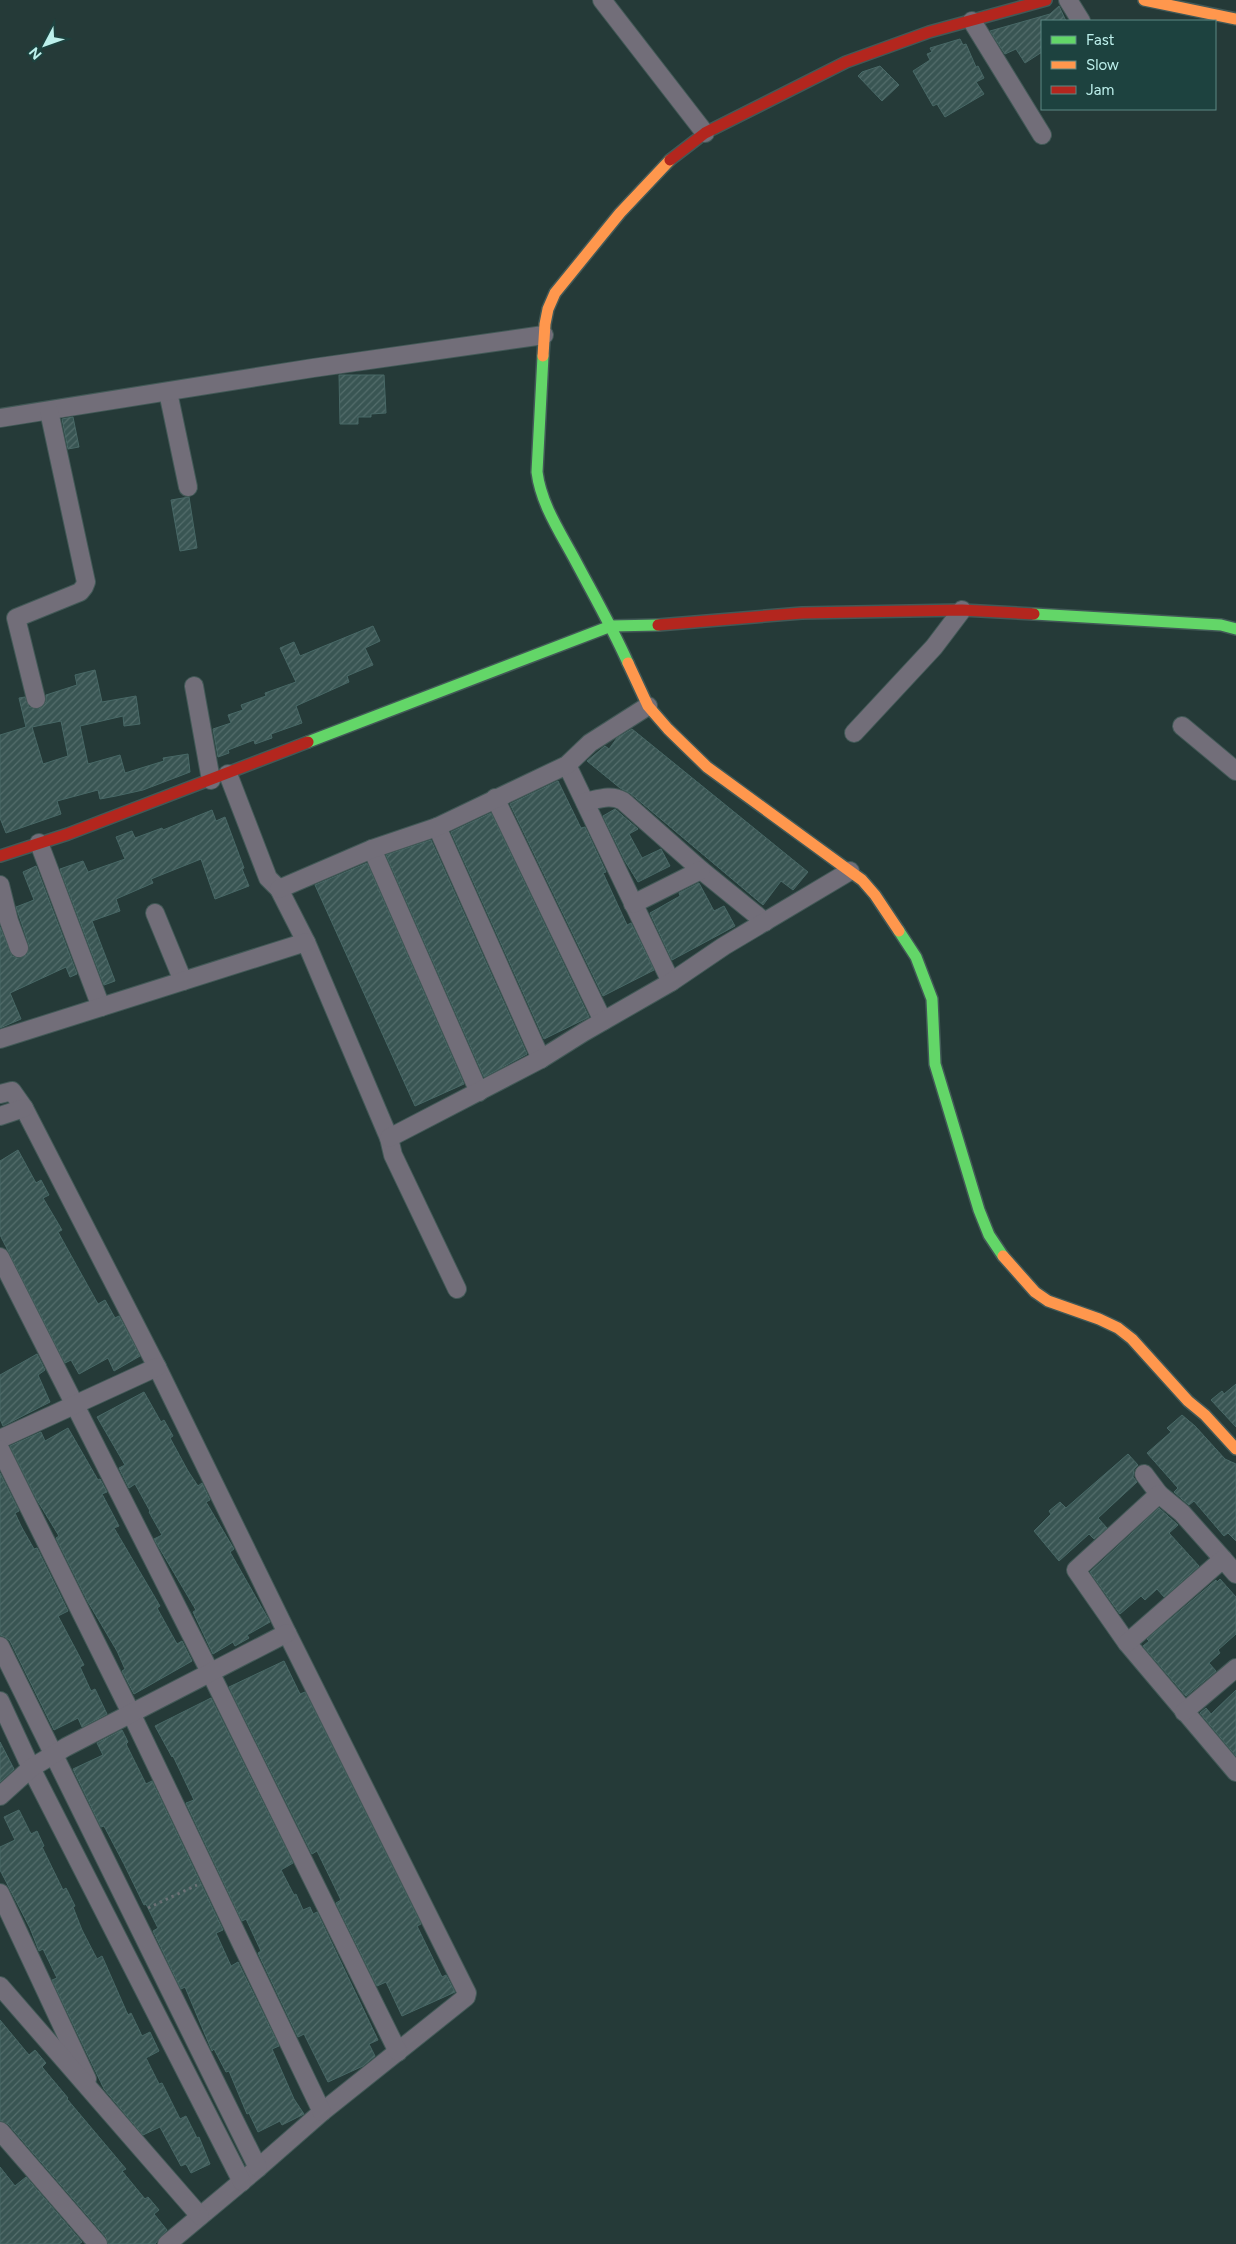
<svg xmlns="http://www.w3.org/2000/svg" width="1236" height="2244" font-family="Figtree,sans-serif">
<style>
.building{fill:url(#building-hatch);stroke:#486866;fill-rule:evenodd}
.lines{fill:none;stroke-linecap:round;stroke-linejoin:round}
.street-casing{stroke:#425957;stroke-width:20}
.fast-casing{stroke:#425957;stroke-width:14}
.slow-casing{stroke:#425957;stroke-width:14}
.jam-casing{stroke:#425957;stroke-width:14}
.path{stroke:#697074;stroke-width:3;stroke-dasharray:2.5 4;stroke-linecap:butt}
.street{stroke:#726e79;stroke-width:18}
.fast{stroke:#63d668;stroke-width:11}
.slow{stroke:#ff974d;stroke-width:11}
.jam{stroke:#b3261e;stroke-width:11}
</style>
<defs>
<pattern id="building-hatch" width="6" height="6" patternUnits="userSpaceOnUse" patternTransform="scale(1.25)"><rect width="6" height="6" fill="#395553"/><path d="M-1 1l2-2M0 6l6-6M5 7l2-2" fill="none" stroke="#546e6c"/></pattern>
</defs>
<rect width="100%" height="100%" fill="#253a38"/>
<g class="building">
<path d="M1059,6L1066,21H1042V52L1025,63L1016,49L1005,54L990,31L1050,14Z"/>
<path d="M960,39L963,45L966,44L976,67L978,66L984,78L976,82L984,94L945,117L937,104L933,106L913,71L930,60L927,54L932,52L930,48Z"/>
<path d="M880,66L899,85L882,101L858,76L862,72Z"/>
<path d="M339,375H384L386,413L371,414V417H358V424H340Z"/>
<path d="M73,417L79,447L68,449L62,419Z"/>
<path d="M189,497L197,548L180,551L171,500Z"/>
<path d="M373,626L380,641L365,648L373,665L347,676L349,682L296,706L302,723L271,734L272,738L255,744L254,740L228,750L229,753L218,757L213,729L231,723L228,715L243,710L241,705L266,696L265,693L296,682L280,648L294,642L300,656Z"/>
<path d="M95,670L102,702L136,696L140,724L124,726L123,716L80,726L88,764L120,755L125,773L164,761L163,758L188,754L190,772L143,790L116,796L100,799L98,790L57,801L61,814L6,833L0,818V735L26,727L19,698L25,697L29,707L39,709L46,702V695L77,685L75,675ZM61,721L68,756L43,764L32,727Z"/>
<path d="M632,729L808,872L793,890L781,881L763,905L630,793L620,788L587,761L605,746L609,749L617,738Z"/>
<path d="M558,781L581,828L585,827L606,872L603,873L627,925L631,923L654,970L603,996L510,804Z"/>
<path d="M615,809L638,829L629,834L642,858L661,849L670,866L638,882L625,861L603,816Z"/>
<path d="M212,810L216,821L225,817L244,868L242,869L249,886L215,899L201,859L151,879L153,883L116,899L120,911L92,921L115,981L104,985L60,869L83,861L88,872L125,859L116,837L132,831L135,838L162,828L163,830Z"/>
<path d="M491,813L589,1017L544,1039L451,832Z"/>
<path d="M431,840L527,1054L484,1077L386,855Z"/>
<path d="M367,863L464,1084L415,1106L315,885Z"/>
<path d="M36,866L77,974L70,977L66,967L10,993L21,1019L0,1028V927L12,956L18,958L27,955L29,945L16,907L34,900L23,872Z"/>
<path d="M699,883L714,911L724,906L735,926L672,960L650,913L680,896L679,893Z"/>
<path d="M18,1150L36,1183L41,1180L49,1195L43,1198L62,1230L58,1232L98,1304L105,1300L115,1318L119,1316L140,1356L114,1371L108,1358L79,1374L71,1360L65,1363L0,1235V1161Z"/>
<path d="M37,1354L45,1370L38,1375L50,1402L3,1426L0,1419V1375Z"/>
<path d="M1236,1384V1427L1211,1400L1222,1391L1224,1394Z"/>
<path d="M144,1392L161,1422L164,1420L173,1436L170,1438L188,1471L198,1486L202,1483L210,1500L206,1502L234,1549L230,1552L270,1622L247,1635L249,1638L235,1646L233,1642L213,1654L193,1612L196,1610L154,1539L162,1535L149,1512L150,1511L135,1484L129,1488L119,1468L125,1465L97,1417Z"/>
<path d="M1182,1415L1195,1426L1225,1459L1236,1464V1541L1228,1533L1224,1536L1194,1501L1189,1505L1174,1492L1178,1488L1147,1453L1171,1432L1167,1428Z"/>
<path d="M68,1428L98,1480L100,1479L107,1492L102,1494L119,1526L114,1528L160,1606L157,1608L177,1644L182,1641L192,1661L134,1694L122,1671L125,1669L117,1651L88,1602L56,1538L59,1536L37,1500L10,1446L41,1432L45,1441Z"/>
<path d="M1128,1454L1138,1465L1134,1469L1133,1477L1137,1482L1098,1518L1107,1528L1094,1539L1089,1534L1059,1561L1034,1531L1051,1514L1049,1511L1060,1502L1066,1508Z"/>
<path d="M0,1473L19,1511L15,1513L21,1526L34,1549L37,1548L68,1611L58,1616L84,1665L80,1667L91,1691L95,1689L107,1714L82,1727L78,1718L54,1730L10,1641L5,1637L0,1635Z"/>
<path d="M1159,1508L1178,1525L1169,1533L1199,1566L1164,1597L1157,1589L1145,1600L1141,1596L1120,1614L1090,1572Z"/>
<path d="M1220,1579L1236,1597V1634L1218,1650L1220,1653L1209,1663L1216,1671L1186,1696L1143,1646L1149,1641L1147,1639L1216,1580L1217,1582Z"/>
<path d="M284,1661L300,1694L305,1692L421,1924L417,1926L442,1977L446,1975L455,1992L402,2016L386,1982L377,1986L336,1903L341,1900L317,1851L312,1854L229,1687Z"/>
<path d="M1236,1690V1756L1200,1713L1206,1708L1211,1714Z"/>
<path d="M211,1698L293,1863L281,1870L294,1895L296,1894L303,1910L310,1907L313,1914L317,1912L378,2040L369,2044L375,2056L363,2066L328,2082L304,2034L298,2037L258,1953L261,1951L246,1919L242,1921L186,1803L194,1800L173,1756L172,1757L155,1726Z"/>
<path d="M122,1730L128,1742L126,1744L146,1784L152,1781L223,1930L216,1933L231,1966L238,1962L279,2046L272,2049L294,2099L304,2114L282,2125L280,2121L258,2132L249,2113L247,2114L229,2071L226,2072L214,2049L212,2051L185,1987L181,1989L153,1931L158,1928L146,1904L144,1905L124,1864L104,1826L101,1827L73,1769L103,1755L97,1743Z"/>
<path d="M0,1742L14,1769L0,1782Z"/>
<path d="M19,1810L31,1834L37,1831L44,1846L42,1847L63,1890L66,1888L75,1906L73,1907L82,1930L97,1959L102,1956L128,2015L131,2013L142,2036L150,2032L159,2051L146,2058L159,2084L162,2083L180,2119L186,2116L197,2138L199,2137L210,2164L191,2173L186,2164L181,2166L160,2127L143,2135L104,2089L52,1980L57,1978L43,1949L39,1951L30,1928L0,1870V1847L15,1840L4,1817Z"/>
<path d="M0,2020L29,2055L35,2050L46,2063L42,2067L68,2098L67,2099L126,2169L122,2171L145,2199L148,2197L159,2210L154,2214L167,2230L155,2244H108L106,2237L8,2124L0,2121Z"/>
<path d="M0,2167L15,2186L26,2177L82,2242L79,2244H0Z"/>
</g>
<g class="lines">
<defs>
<g id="street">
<path d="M602,0L705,133"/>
<path d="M1068,0L1081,21"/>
<path d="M972,21L1042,135"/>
<path d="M168,392L188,487"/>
<path d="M0,418L313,368L544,335"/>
<path d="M194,686L211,780"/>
<path d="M36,699L16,618L80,592L84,587L86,582L49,411"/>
<path d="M1182,726L1236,771"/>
<path d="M854,733L934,647L962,610"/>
<path d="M567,765L671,982"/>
<path d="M228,774L268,878L279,889L306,942L389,1138L393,1155L457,1289"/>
<path d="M495,798L603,1021"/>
<path d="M585,802C599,799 611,794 623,801L701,870L765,922"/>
<path d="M437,827L541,1059"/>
<path d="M39,843L101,1007"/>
<path d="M372,849L479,1092"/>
<path d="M0,885L9,921L19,948"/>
<path d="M279,889L372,849L437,827L567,765L590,743L648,706"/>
<path d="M633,904L701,870"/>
<path d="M155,913L183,981"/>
<path d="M0,1039L306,942"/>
<path d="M0,1094L12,1091L24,1108L157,1367L287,1633L467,1993L466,1997L322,2112L258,2168L167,2244"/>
<path d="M0,1116L24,1108"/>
<path d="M389,1138L541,1059L584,1032L671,982L724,946L850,871"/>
<path d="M0,1257L211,1674L398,2052"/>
<path d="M0,1439L157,1367"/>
<path d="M0,1449L131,1713L322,2112"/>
<path d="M1144,1474L1159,1494"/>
<path d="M1223,1559L1182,1513L1159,1494L1076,1570L1127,1643L1236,1772"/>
<path d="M1127,1643L1223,1559L1236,1574"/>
<path d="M0,1646L258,2168"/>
<path d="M0,1701L31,1768L242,2182"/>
<path d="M1184,1712L1236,1668"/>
<path d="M0,1796L31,1768L66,1747L287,1633"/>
<path d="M0,1893L87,2079"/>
<path d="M0,1986L200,2216"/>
<path d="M0,2131L98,2244"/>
</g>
<g id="fast">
<path d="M543,356L537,472C541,504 560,532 575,560C593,594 612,627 628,663"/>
<path d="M1034,614L1221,625L1236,629"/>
<path d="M308,742L611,626L658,625"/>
<path d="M899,931L916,957L932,999L935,1064L979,1210L989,1235L1003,1256"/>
</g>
<g id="slow">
<path d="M1144,0L1236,19"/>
<path d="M543,356L545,324L548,309L555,293L620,213L670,160"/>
<path d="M628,663L648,706L668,729L707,767L862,880L875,895L899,931"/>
<path d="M1003,1256L1035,1292L1048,1301L1099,1319L1118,1328L1132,1339L1188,1401L1205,1415L1236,1449"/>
</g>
<g id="jam">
<path d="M670,160L705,133L846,62L929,32L1046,0"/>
<path d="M658,625L802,613L962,610L1034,614"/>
<path d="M0,856L68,834L308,742"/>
</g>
</defs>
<use href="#street" class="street-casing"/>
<use href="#fast" class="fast-casing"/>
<use href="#slow" class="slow-casing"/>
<use href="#jam" class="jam-casing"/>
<path class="path" d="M148,1908L197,1885"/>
<use href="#street" class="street"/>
<use href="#fast" class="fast"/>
<use href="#slow" class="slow"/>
<use href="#jam" class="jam"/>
</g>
<rect x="1041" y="20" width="175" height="90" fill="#1d423f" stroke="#5d8884"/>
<rect x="1051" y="36" width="25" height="8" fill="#63d668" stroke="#5d8884"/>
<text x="1086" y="45" font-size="15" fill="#bdf0ec">Fast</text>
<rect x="1051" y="61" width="25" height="8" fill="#ff974d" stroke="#5d8884"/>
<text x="1086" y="70" font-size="15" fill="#bdf0ec">Slow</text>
<rect x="1051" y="86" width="25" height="8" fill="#b3261e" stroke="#5d8884"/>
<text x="1086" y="95" font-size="15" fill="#bdf0ec">Jam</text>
<g transform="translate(45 45) rotate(229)" stroke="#1d423f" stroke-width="4" paint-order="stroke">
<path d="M0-4L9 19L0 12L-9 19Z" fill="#bdf0ec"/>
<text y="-8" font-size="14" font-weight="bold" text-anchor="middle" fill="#bdf0ec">N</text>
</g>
</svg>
